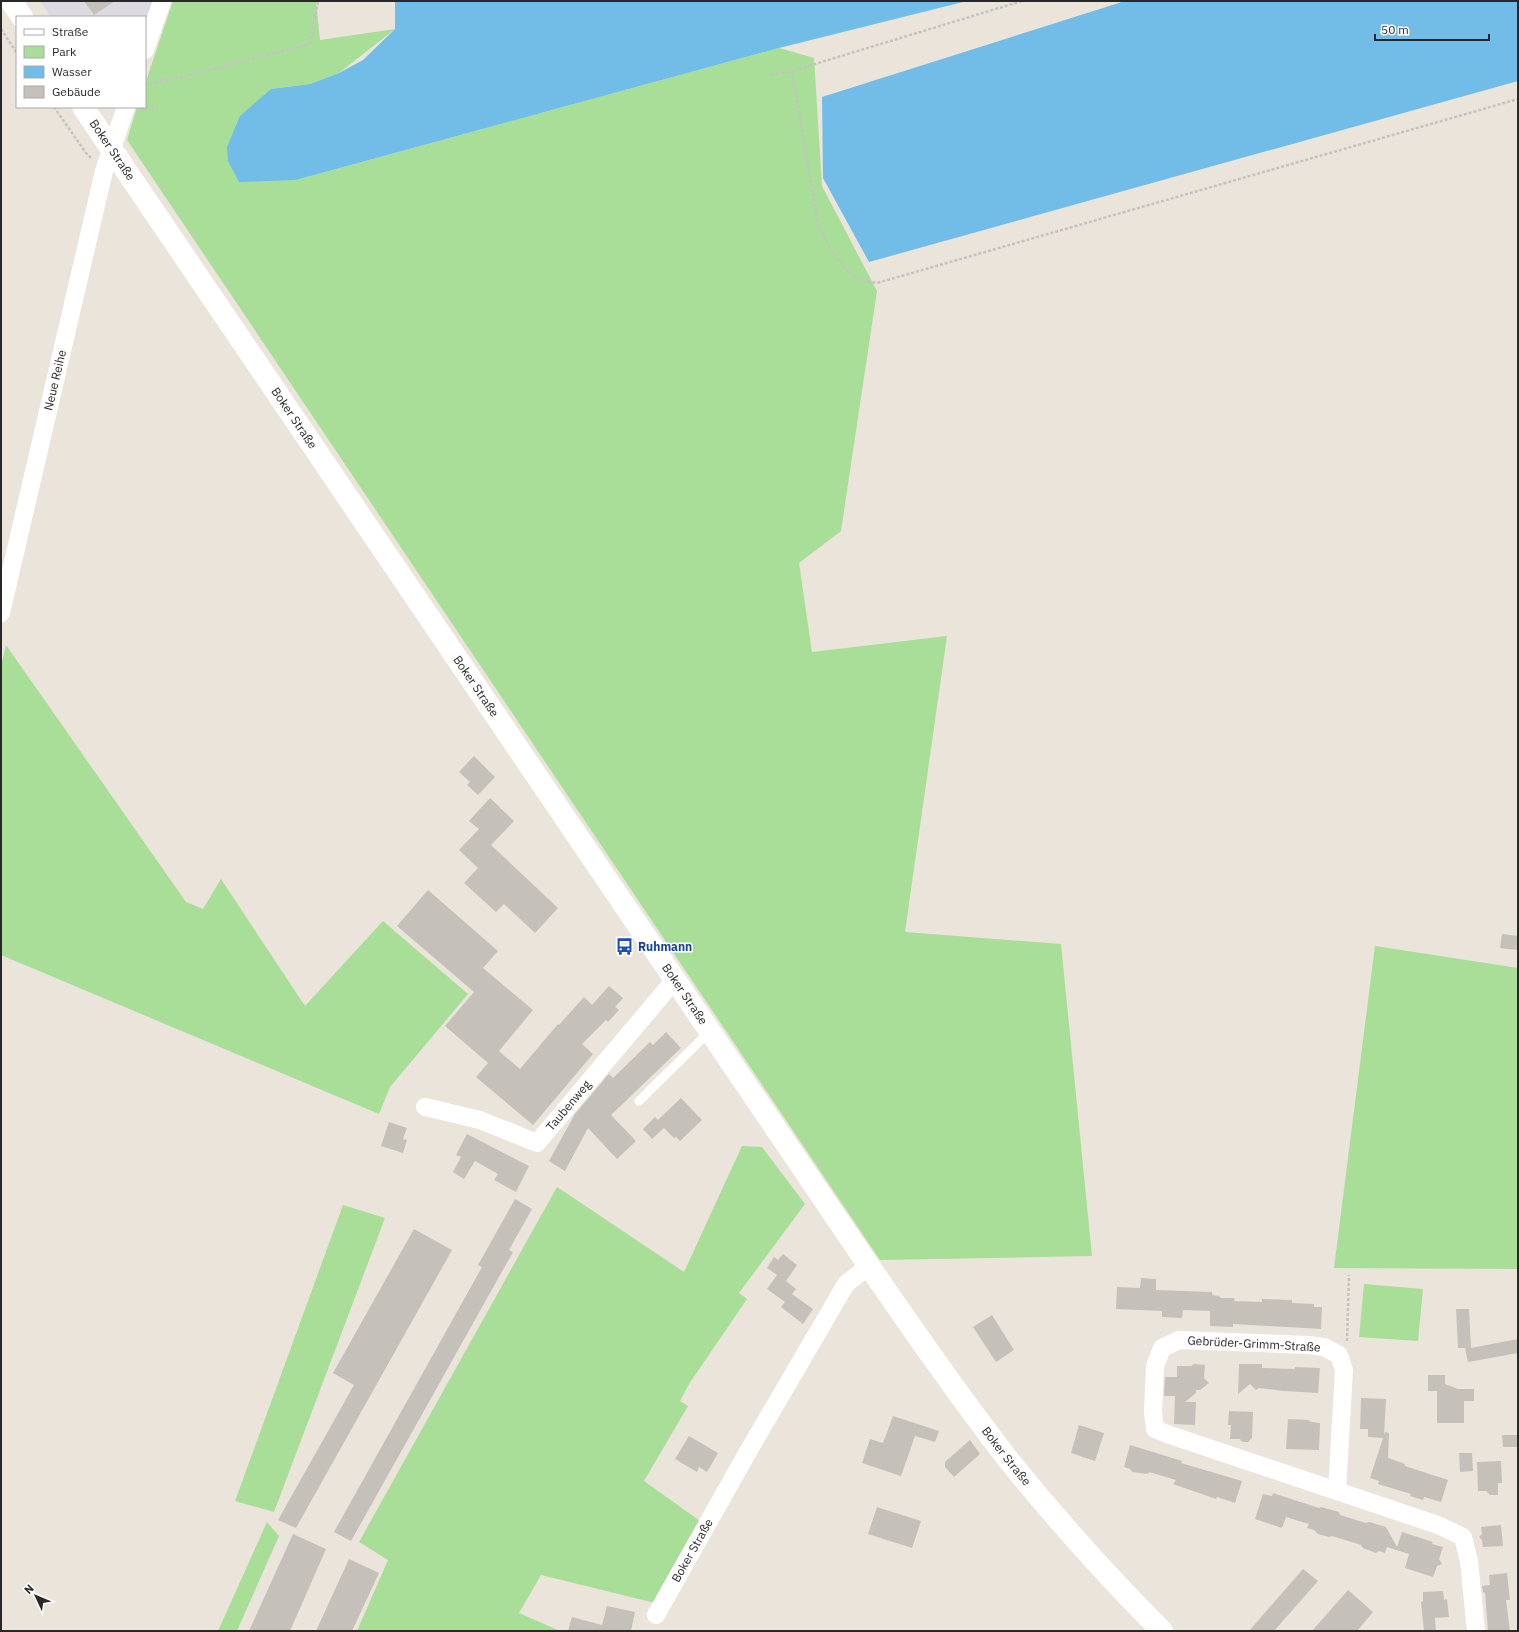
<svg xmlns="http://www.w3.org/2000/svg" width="1519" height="1632" font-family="'IBM Plex Sans',sans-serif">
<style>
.industrial{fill:#dddae2}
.green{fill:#a9de98}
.water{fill:#71bde8}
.building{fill:#c5c1ba}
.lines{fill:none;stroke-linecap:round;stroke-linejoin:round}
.path{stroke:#c3c3c3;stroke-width:2.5;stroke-dasharray:3 2;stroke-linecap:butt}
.service{stroke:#fff;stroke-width:9}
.minor{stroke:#fff;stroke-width:18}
.secondary{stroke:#fff;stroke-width:22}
.labels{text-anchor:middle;stroke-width:3;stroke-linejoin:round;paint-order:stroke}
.street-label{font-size:12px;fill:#282828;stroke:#fff}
.transit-label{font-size:12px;font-weight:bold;fill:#164399;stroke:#fff;text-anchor:start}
</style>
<rect width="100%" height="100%" fill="#eae4da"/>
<path class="industrial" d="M40,1H153L145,23V17H51Z"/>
<g class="green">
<path d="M173,1H316L320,40L395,29L339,73L310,84L271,89L296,180L779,48L814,58L822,186L877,291L841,531L799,563L812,652L947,636L905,932L1061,944L1092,1256L880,1260L127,140L137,107H145V84Z"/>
<path d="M6,645L186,902L203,909L221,879L305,1006L383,921L468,994L390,1087L379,1114L1,955V666Z"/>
<path d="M1375,946L1518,968V1269L1334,1268Z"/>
<path d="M742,1146L762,1147L805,1204L739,1293L747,1299L689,1384L680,1401L688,1406L644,1481L700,1521L655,1603L541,1575L519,1613L560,1631H357L388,1560L359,1542L557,1187L684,1272Z"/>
<path d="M343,1205L385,1218L274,1512L235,1501Z"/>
<path d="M1364,1284L1423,1289L1418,1341L1359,1337Z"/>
<path d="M267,1522L279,1536L237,1631H218Z"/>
</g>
<g class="water">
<path d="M395,1H967L779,48L296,180L239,182L228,161L227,147L240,116L271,89L310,84L339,73L363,60L395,29Z"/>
<path d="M1125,1H1518V81L869,262L823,178L822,97Z"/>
</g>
<g class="building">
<path d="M84,1H115L94,15Z"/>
<path d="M474,756L495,777L478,795L467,785L470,782L459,772Z"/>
<path d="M490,798L514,821L491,845L558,908L535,933L504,904L496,912L464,883L478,868L459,850L479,829L469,821Z"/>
<path d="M428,890L498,951L483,968L533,1010L499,1051L520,1069L558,1024L559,1025L584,997L592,1005L609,986L623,998L615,1007L619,1010L608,1022L606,1020L582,1044L593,1054L533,1125L476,1077L488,1063L445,1026L474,992L397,926Z"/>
<path d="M1502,934L1518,936L1517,950L1500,948Z"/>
<path d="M666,1032L681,1048L611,1115L636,1141L617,1159L588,1128L565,1171L549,1161L575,1114L608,1075L609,1074L613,1078L650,1042L653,1045Z"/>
<path d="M681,1098L702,1120L680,1141L676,1137L674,1138L664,1128L652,1139L643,1129L655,1117L658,1120Z"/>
<path d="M389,1122L407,1128L403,1139L407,1140L403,1153L381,1146Z"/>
<path d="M467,1134L529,1166L516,1192L494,1180L498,1174L475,1161L464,1179L453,1172L461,1157L456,1155Z"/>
<path d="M515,1199L532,1209L509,1250L513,1252L351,1541L334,1532L482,1267L478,1265Z"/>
<path d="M414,1229L452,1250L296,1528L278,1520L354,1385L333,1373Z"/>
<path d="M783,1254L797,1265L786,1281L796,1289L792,1294L813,1309L803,1324L781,1307L785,1302L767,1289L777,1275L767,1268L774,1257L778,1260Z"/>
<path d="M1141,1278L1156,1279V1290L1212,1292V1295L1219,1296L1221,1298H1235L1234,1301L1262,1302V1299L1292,1300V1303L1314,1304V1307H1322L1321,1329L1233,1324V1327L1210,1326V1311L1183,1310L1182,1318L1162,1317V1311L1116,1309L1117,1287L1140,1288Z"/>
<path d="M1456,1309H1469L1471,1348L1518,1339V1353L1468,1362L1465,1348H1470H1458Z"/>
<path d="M992,1315L1014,1350L996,1362L973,1327Z"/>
<path d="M1194,1364L1205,1365L1204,1378L1209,1383L1200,1390H1196V1393L1185,1402H1196L1195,1425L1174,1424L1175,1396H1164L1165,1377H1177V1366H1191Z"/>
<path d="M1239,1364H1262V1368L1295,1369V1367L1320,1368L1318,1393L1284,1391L1259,1388L1256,1390L1250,1384L1238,1394Z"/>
<path d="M1428,1375H1445V1384L1458,1389H1474V1401H1464V1423H1437V1391H1428Z"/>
<path d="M1361,1398L1386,1399L1384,1435L1385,1432L1389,1433L1388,1458L1405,1464V1466L1448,1480L1441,1502L1424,1497L1423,1500L1410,1496L1411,1494L1378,1484L1379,1481L1370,1478L1383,1438L1368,1437V1429H1360Z"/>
<path d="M1229,1411L1253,1412L1252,1438L1248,1442H1242L1240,1439H1230L1231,1425H1228Z"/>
<path d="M893,1416L939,1431L935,1442L915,1436L901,1476L862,1463L870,1439L883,1443Z"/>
<path d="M1288,1419L1308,1420L1311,1422L1320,1423L1319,1450L1286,1449Z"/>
<path d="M1079,1425L1104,1433L1095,1461L1071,1453Z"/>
<path d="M1502,1435H1518V1447H1503Z"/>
<path d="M689,1436L718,1453L707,1472L699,1467L697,1472L675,1459Z"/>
<path d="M970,1440L980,1454L954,1477L945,1467V1462Z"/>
<path d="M1130,1445L1182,1461L1181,1463L1242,1481L1235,1503L1217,1497L1216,1499L1173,1484L1176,1480L1149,1472L1148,1474L1132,1472L1130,1469L1124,1467Z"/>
<path d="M1459,1453H1472L1473,1471L1460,1472Z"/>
<path d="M1501,1461L1502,1483H1498V1495H1490L1486,1491H1478L1477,1462Z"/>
<path d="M1273,1493L1319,1508L1321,1507L1339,1512L1340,1515L1366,1523L1369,1522L1386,1527L1397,1547L1402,1532L1433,1542L1432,1544L1443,1547L1439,1559L1442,1564L1437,1566L1433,1577L1405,1568L1409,1554L1387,1547L1385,1553L1379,1551L1376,1553L1363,1548L1361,1545L1332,1536L1329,1537L1318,1534L1314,1530L1307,1528L1309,1524L1286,1517L1282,1528L1255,1519L1263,1494L1272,1496Z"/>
<path d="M877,1507L921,1521L912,1548L868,1534Z"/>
<path d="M1501,1525L1503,1546L1483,1547L1482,1540L1479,1537L1482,1534L1481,1527Z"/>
<path d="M293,1534L326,1549L290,1631H249Z"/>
<path d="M349,1559L379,1573L352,1631H316Z"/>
<path d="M1303,1569L1318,1581L1274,1631H1249Z"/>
<path d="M1507,1573L1510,1600H1506L1510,1631H1488L1485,1593L1483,1592L1482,1586L1490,1585L1489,1575Z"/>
<path d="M1348,1590L1373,1612L1357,1631H1312Z"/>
<path d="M1443,1591L1444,1600L1447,1599L1449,1617L1435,1618L1436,1631H1424L1421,1602L1423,1601V1592Z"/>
<path d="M607,1606L635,1612L631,1631H568L572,1617L602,1625Z"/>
</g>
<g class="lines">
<g class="path">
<path d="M1022,1L792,71L818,225L831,250L846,269L858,280L877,283L1518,99"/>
<path d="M1,29L17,53"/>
<path d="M771,75L792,71"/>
<path d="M145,84L178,78L310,44L318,1"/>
<path d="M54,107L86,153L91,158"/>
<path d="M141,109L158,107"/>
<path d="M1347,1341L1349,1275"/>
</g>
<path class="service" d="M639,1101L702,1039L711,1032"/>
<g class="minor">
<path d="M145,50L162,1"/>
<path id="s1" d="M1,613L104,171L126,107"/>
<path id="s2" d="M425,1107L480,1120L537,1143L667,989L676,980"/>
<path d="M1337,1491L1344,1370L1339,1355L1324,1347L1308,1345L1179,1340L1162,1348L1155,1366L1153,1412L1155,1429L1167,1434L1438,1525L1463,1537L1469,1561L1476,1631"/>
<path id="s3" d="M656,1615L749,1450L846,1284L869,1266"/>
</g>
<g class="secondary">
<path d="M11,1L22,17"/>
<path id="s4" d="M83,107L869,1266C914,1331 959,1396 1007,1458C1056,1519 1107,1576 1162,1631"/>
</g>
</g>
<defs>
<symbol id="bus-bare" viewBox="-9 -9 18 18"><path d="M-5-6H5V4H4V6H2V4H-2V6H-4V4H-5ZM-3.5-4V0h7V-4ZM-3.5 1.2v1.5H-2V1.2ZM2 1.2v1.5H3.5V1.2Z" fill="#1a4fb4" stroke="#fff" stroke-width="2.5" paint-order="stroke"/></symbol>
</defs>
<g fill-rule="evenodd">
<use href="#bus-bare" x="612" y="934" width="25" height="25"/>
</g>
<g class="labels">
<g class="street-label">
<text dy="4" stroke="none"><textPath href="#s4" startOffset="52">Boker Straße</textPath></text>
<text dy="4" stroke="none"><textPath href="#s1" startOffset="239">Neue Reihe</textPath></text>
<text dy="4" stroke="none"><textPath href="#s4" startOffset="376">Boker Straße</textPath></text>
<text dy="4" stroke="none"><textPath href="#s4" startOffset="700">Boker Straße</textPath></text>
<text dy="4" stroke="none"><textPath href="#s4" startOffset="1072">Boker Straße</textPath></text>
<text dy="4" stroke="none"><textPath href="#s2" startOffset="167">Taubenweg</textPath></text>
<text transform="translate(1254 1344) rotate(3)" y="4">Gebrüder-Grimm-Straße</text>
<text dy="4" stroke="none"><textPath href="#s4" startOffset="1635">Boker Straße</textPath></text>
<text dy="4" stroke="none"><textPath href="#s3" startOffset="74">Boker Straße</textPath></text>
</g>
<g class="transit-label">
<text x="638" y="951">Ruhmann</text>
</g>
</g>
<rect width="1519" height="1632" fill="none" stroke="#282828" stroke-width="4"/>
<rect x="16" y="16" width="130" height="92" fill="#ffffff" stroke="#a9a9a9"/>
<rect x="24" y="29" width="20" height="6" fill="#ffffff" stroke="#a9a9a9"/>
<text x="52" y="36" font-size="12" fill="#282828">Straße</text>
<rect x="24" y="46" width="20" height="12" fill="#a9de98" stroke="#a9a9a9"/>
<text x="52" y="56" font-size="12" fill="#282828">Park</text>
<rect x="24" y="66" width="20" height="12" fill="#71bde8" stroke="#a9a9a9"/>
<text x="52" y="76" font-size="12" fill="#282828">Wasser</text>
<rect x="24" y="86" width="20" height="12" fill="#c5c1ba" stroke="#a9a9a9"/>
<text x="52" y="96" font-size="12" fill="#282828">Gebäude</text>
<g transform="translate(36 1596) rotate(314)" stroke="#ffffff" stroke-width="3" paint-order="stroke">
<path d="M0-3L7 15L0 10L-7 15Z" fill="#282828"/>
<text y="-6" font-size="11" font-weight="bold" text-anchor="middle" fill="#282828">N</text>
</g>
<path d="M1375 34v6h114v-6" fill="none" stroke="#282828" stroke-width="2"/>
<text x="1381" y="34" font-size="12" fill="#282828" stroke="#ffffff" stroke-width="3" paint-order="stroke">50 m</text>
</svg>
